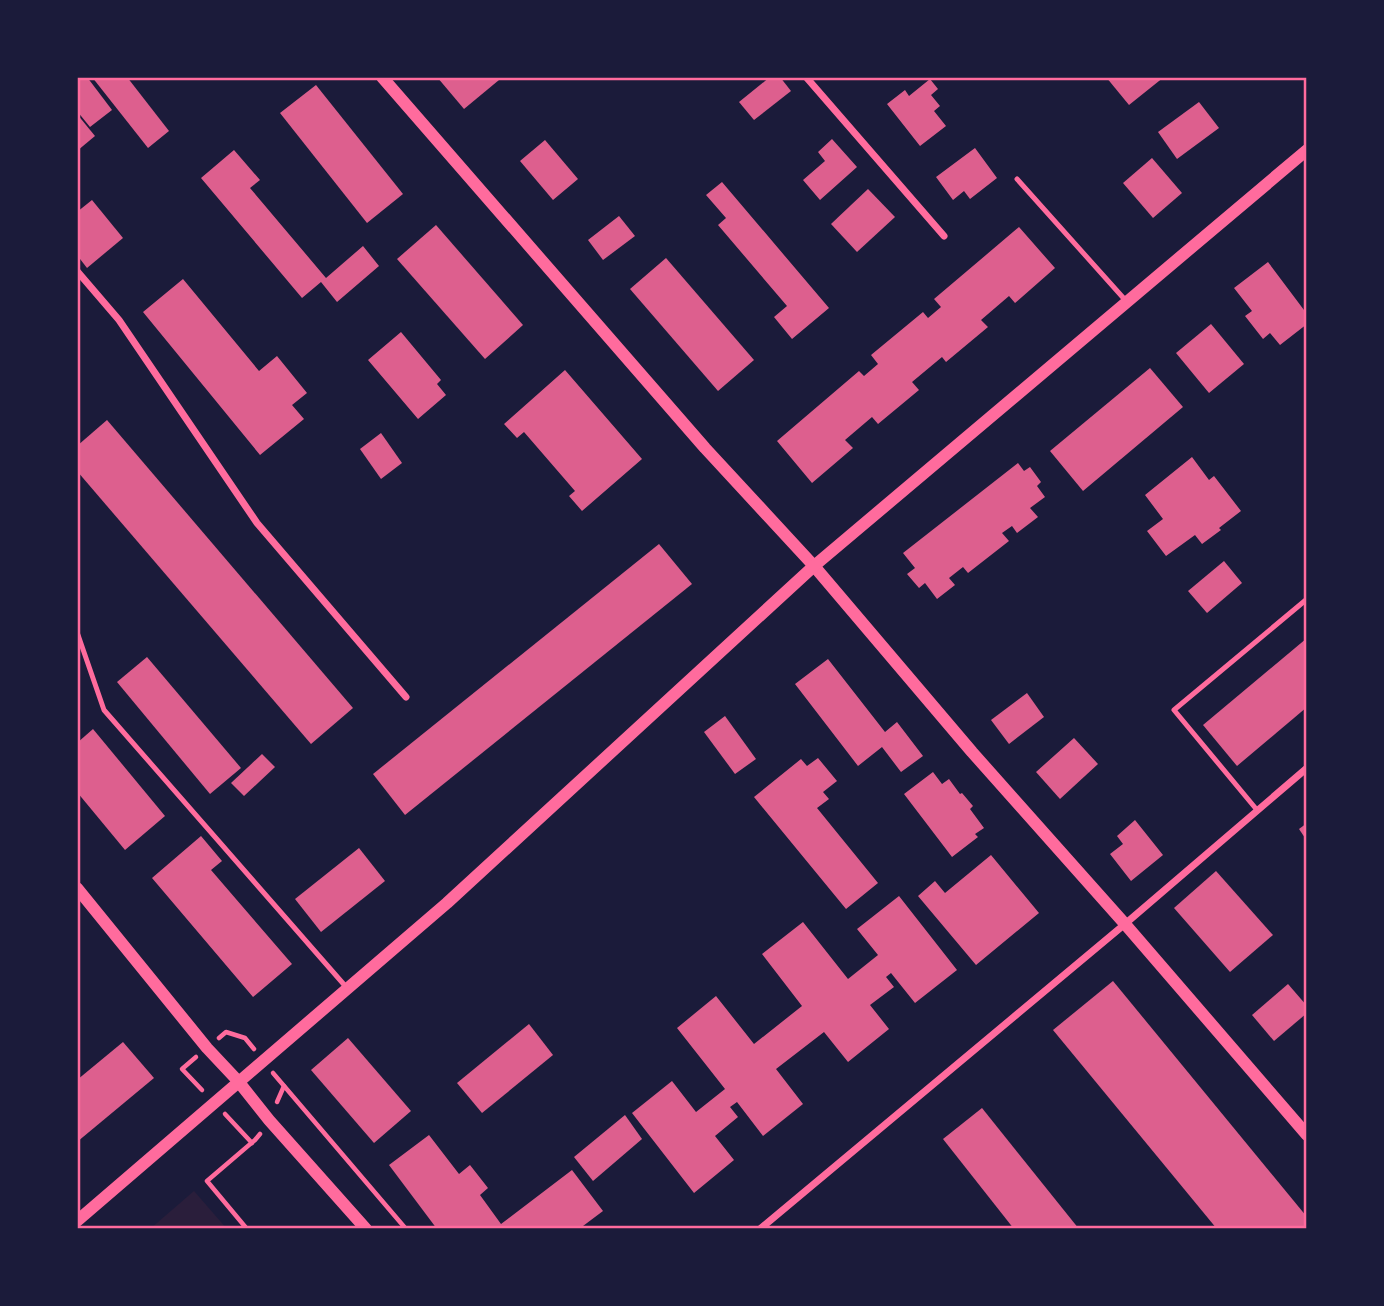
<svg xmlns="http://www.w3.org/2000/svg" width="1384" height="1306" font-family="'Source Sans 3',sans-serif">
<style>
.green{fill:#2a1e3b}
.building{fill:#dd5f8e}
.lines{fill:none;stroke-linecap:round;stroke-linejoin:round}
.path{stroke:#ff6b9d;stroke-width:4.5}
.service{stroke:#ff6b9d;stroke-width:5}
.minor{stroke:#ff6b9d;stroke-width:7}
.tertiary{stroke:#ff6b9d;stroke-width:12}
.neatline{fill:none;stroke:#ff6b9d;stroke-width:2.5}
</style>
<rect width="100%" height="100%" fill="#1b1b3a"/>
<path class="green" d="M194,1191L227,1229H150Z"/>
<g class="building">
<path d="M77,77H87L112,110L90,127L77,111Z"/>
<path d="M92,77H127L169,131L148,148Z"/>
<path d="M437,77H497L499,80L464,109Z"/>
<path d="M770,77H780L791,91L754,120L739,102Z"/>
<path d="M1106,77H1164L1129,105Z"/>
<path d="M930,79L938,89L931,95L940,106L934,111L946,126L920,146L887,104L905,90L909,96Z"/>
<path d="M316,85L403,194L367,223L280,113Z"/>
<path d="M1199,102L1219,128L1177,159L1158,132Z"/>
<path d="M77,114L95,136L77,151Z"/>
<path d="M832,139L857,167L820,200L803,180L825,161L818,152Z"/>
<path d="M545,140L578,179L553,200L520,161Z"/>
<path d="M975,148L997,178L970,199L964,191L953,200L936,177Z"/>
<path d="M234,150L260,180L250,188L326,278L363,246L379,266L337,302L321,282L302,298L201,178Z"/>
<path d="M1152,158L1182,193L1153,218L1123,183Z"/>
<path d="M722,182L829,308L792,339L774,317L787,306L718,225L726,218L706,195Z"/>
<path d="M868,189L895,217L857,252L831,224Z"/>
<path d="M92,200L123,238L87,268L77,255V212Z"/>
<path d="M619,216L635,236L603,260L588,240Z"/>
<path d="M436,225L523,325L485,359L397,259Z"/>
<path d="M1019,227L1055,268L1015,303L1009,296L981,320L988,327L946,362L942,357L912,382L919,390L878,424L872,417L845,440L853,448L812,483L777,441L859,371L864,376L878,364L871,355L923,312L928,318L941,307L934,299Z"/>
<path d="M666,258L754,360L718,391L630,289Z"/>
<path d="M1268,262L1307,314V324L1280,345L1270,333L1263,339L1245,316L1252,311L1234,288Z"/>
<path d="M183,279L259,371L277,356L307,393L292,405L304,419L260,455L143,312Z"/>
<path d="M1211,324L1244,364L1209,393L1176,353Z"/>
<path d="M401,332L441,380L437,384L446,395L418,419L368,360Z"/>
<path d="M1150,368L1183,407L1083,491L1050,451Z"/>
<path d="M565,370L642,459L582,511L569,496L575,491L524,432L517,438L504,424Z"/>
<path d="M107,420L353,708L311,744L77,471V446Z"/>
<path d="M381,433L402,463L381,479L360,449Z"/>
<path d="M1192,457L1209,480L1214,476L1241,511L1219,528L1221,530L1202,544L1195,535L1166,556L1147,531L1163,519L1145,495Z"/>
<path d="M1018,463L1024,471L1030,467L1041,482L1037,486L1045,497L1030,508L1038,517L1017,533L1012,526L1002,533L1009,541L968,573L963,567L949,578L955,585L937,599L925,583L919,588L907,574L915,568L903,553Z"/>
<path d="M659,544L692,584L405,815L373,774Z"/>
<path d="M1224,561L1242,583L1207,613L1188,591Z"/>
<path d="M1307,638V707L1237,766L1203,725Z"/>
<path d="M147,657L241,768L210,794L117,682Z"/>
<path d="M828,659L885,732L897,722L923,756L901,772L882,747L858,766L795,684Z"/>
<path d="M1027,693L1044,717L1009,744L991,720Z"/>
<path d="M725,716L756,759L735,774L704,732Z"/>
<path d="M93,729L165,816L125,850L77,792V743Z"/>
<path d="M1074,738L1098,764L1060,799L1036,772Z"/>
<path d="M262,754L275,767L244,796L231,783Z"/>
<path d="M818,758L837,781L823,792L829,799L817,808L878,883L846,909L754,797L801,759L807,766Z"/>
<path d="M933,772L942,784L949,779L960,794L962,793L973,806L970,809L984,828L975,834L978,837L952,857L904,794Z"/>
<path d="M1135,820L1163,855L1131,881L1110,854L1123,844L1117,836Z"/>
<path d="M1307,823V841L1299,829Z"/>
<path d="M201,836L222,861L211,870L292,964L253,997L152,878Z"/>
<path d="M359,848L385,881L321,932L295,899Z"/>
<path d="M991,855L1039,913L976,965L918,896L935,881L945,893Z"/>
<path d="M1216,871L1273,935L1230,972L1174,908Z"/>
<path d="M899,896L957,970L915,1003L891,973L886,977L894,987L870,1005L889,1029L848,1062L824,1032L776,1069L803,1104L763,1136L737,1102L730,1107L738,1117L715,1136L734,1160L694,1193L632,1113L672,1081L696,1112L725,1089L677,1028L716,996L754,1044L802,1006L762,954L803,922L848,979L878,955L857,929Z"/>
<path d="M1113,981L1307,1217V1229H1217L1053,1030Z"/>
<path d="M1288,984L1307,1006V1013L1274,1041L1252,1015Z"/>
<path d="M529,1024L553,1055L482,1113L457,1083Z"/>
<path d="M348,1038L411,1111L374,1143L311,1070Z"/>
<path d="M123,1042L154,1078L77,1142V1080Z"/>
<path d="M982,1108L1079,1229H1014L943,1139Z"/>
<path d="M625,1115L642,1139L593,1181L574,1157Z"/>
<path d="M429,1135L459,1174L470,1165L488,1188L480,1195L501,1224L572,1170L603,1211L579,1229H437L389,1165Z"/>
</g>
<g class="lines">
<g class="path">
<path d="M219,1038L226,1032L245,1038L254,1049"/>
<path d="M196,1057L182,1069L202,1090"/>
<path d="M273,1073L406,1229"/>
<path d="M277,1102L284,1086"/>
<path d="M225,1114L252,1143"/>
<path d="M247,1229L207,1181L255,1140L260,1134"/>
</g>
<g class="service">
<path d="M1017,179L1127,302"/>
<path d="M77,632L104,710L347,988"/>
<path d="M1257,810L1174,710L1307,599"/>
</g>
<g class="minor">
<path d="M806,77L944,236"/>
<path d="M77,271L119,320L257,523L406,697"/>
<path d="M760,1229L1125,924L1307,768"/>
</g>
<g class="tertiary">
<path d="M382,77L705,448L814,566L972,752L1125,924L1307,1135"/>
<path d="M77,888L207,1048L238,1081L269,1120L366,1229"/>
<path d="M77,1221L447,903L814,566L1307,150"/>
</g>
</g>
<rect width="1384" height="1306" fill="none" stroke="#1b1b3a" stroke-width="158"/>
<rect x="79" y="79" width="1226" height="1148" class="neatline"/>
</svg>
